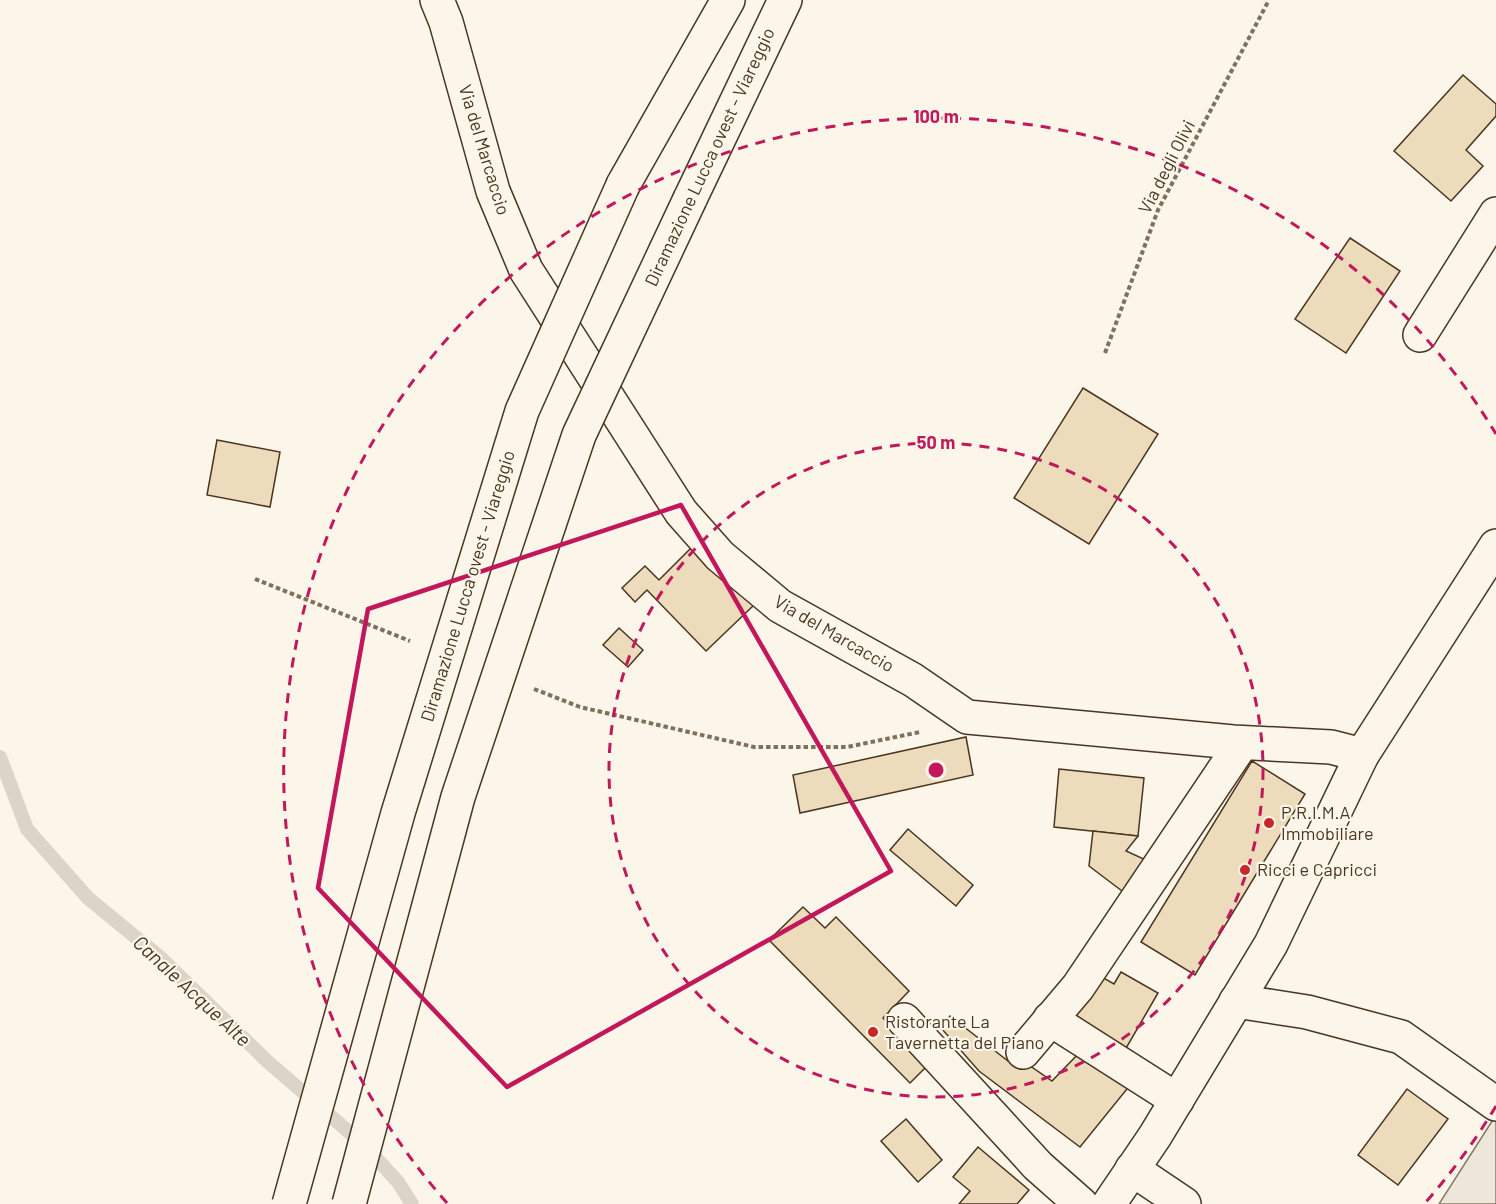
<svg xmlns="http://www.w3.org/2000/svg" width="1496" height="1204" font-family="Barlow,sans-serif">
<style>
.parking{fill:#ede7d9;stroke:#887966;stroke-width:1.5}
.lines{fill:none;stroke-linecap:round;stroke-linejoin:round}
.stream{stroke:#dcd4c6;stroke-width:14}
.building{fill:#ecdcbc;stroke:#4a3520;stroke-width:1.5}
.minor-casing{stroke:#4a3520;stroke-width:36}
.major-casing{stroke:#4a3520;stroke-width:36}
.highway-casing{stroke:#4a3520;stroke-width:36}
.path{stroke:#7f6f5c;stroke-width:4;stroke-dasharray:4.5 3;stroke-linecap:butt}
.minor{stroke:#fbf6e9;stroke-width:33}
.major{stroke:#fbf6e9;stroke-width:33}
.highway{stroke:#fbf6e9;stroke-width:33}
.highway-bridge-casing{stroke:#4a3520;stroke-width:36;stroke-linecap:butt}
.highway-bridge{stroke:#fbf6e9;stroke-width:33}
.marked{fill:none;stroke:#c2185b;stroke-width:4.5;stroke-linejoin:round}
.ring{fill:none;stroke:#c2185b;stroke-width:3;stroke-dasharray:10 8}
.poi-dot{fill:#c62828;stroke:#fbf6e9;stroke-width:2}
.labels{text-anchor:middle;stroke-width:4.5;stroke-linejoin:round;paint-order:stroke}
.street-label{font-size:18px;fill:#4a3520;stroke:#fbf6e9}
.poi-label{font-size:18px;fill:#4a3520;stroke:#fbf6e9;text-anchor:start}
.water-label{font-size:20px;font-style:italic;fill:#4a3520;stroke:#fbf6e9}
.centre{fill:#c2185b;stroke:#fbf6e9;stroke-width:3}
.ring-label{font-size:18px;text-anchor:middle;font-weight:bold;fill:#c2185b;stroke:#fbf6e9;stroke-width:4.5;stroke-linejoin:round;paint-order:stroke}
</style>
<rect width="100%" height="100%" fill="#fbf6e9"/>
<path class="parking" d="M1496,1115V1204H1439Z"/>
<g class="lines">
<path class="stream" d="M0,757L27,829L88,898L162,959L267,1061L364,1145L398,1182L412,1204"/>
</g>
<g class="building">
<path d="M1463,75L1496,104V116L1466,150L1483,166L1451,201L1394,151Z"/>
<path d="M1350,238L1400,271L1346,353L1295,319Z"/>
<path d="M1083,388L1158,434L1089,544L1014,498Z"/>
<path d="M217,440L280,452L270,507L207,495Z"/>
<path d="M695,544L754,605L706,651L647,590L635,602L622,588L645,566L659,580Z"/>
<path d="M619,628L643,650L628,667L603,645Z"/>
<path d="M966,737L973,775L800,813L793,775Z"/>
<path d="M1252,761L1305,794L1195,975L1141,942Z"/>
<path d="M1059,769L1144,778L1138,836L1054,827Z"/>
<path d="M908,829L973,885L956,906L890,850Z"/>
<path d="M1093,831L1138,836L1126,851L1146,860L1126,894L1089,866Z"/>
<path d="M803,907L825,928L836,917L909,991L883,1018L929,1064L910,1083L769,940Z"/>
<path d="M1121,972L1158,993L1125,1050L1074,1020L1100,976L1114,984Z"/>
<path d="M950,1016L1008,1061L1013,1054L1052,1081L1081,1051L1131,1084L1080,1147L979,1071L941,1028Z"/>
<path d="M1407,1089L1448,1119L1398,1185L1358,1155Z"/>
<path d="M906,1119L942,1160L918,1182L881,1141Z"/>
<path d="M978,1147L1029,1190L1017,1204H959L970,1191L953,1177Z"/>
</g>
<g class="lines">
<defs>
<g id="minor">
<path d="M437,0L446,22L493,191L526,270L681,512L720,556L780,606L913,680L967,717L1233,742L1331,747L1362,755"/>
<path d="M1420,335L1496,214"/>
<path d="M1236,1001L1307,1012L1401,1037L1496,1104"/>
<path d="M1050,1019L1177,1100"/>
<path d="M904,1020L1038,1166L1081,1204"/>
<path d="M1023,1052L1078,987L1242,743"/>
<path d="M1132,1169L1184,1204"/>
</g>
<path id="major" d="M1109,1204L1155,1136L1271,944L1362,755L1496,546"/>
<g id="highway">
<path d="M623,185L728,0"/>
<path d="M690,199L785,0"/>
</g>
</defs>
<use href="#minor" class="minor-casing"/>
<use href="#major" class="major-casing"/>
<use href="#highway" class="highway-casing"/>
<g class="path">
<path d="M1105,353L1158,210L1269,0"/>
<path d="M255,579L410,641"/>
<path d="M534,689L580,707L754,747H847L920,732"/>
</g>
<use href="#minor" class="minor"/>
<use href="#major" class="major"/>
<use href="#highway" class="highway"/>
<defs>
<g id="highway-bridge">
<path d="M289,1204L398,813L522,411L623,185"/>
<path d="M349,1204L458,797L579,435L690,199"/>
</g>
</defs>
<use href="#highway-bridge" class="highway-bridge-casing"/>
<use href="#highway-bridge" class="highway-bridge"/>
</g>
<path class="marked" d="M681,505L891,871L507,1087L318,888L368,609Z"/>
<g class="ring">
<circle cx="936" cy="770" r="327"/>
<path d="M1496 1106A653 653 0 0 1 1425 1203M447 1203A653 653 0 1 1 1496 434"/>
</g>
<g class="poi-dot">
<circle cx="1269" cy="823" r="6"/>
<circle cx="1245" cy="870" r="6"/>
<circle cx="873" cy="1032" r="6"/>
</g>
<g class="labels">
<g class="street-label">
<text transform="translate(484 150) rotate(73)" y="6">Via del Marcaccio</text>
<text transform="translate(710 157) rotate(-65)" y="6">Diramazione Lucca ovest - Viareggio</text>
<text transform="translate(1167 167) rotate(-63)" y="6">Via degli Olivi</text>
<text transform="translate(468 586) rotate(-73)" y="6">Diramazione Lucca ovest - Viareggio</text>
<text transform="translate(834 634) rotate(30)" y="6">Via del Marcaccio</text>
</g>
<g class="poi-label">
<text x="1281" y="819">P.R.I.M.A<tspan x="1281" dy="21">Immobiliare</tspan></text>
<text x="1257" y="876">Ricci e Capricci</text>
<text x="885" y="1028">Ristorante La<tspan x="885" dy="21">Tavernetta del Piano</tspan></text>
</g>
<g class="water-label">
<text transform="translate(192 991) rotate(43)" y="7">Canale Acque Alte</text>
</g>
</g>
<circle cx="936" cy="770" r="9" class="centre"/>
<g class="ring-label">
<text x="936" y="123">100 m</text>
<text x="936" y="449">50 m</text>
</g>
</svg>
